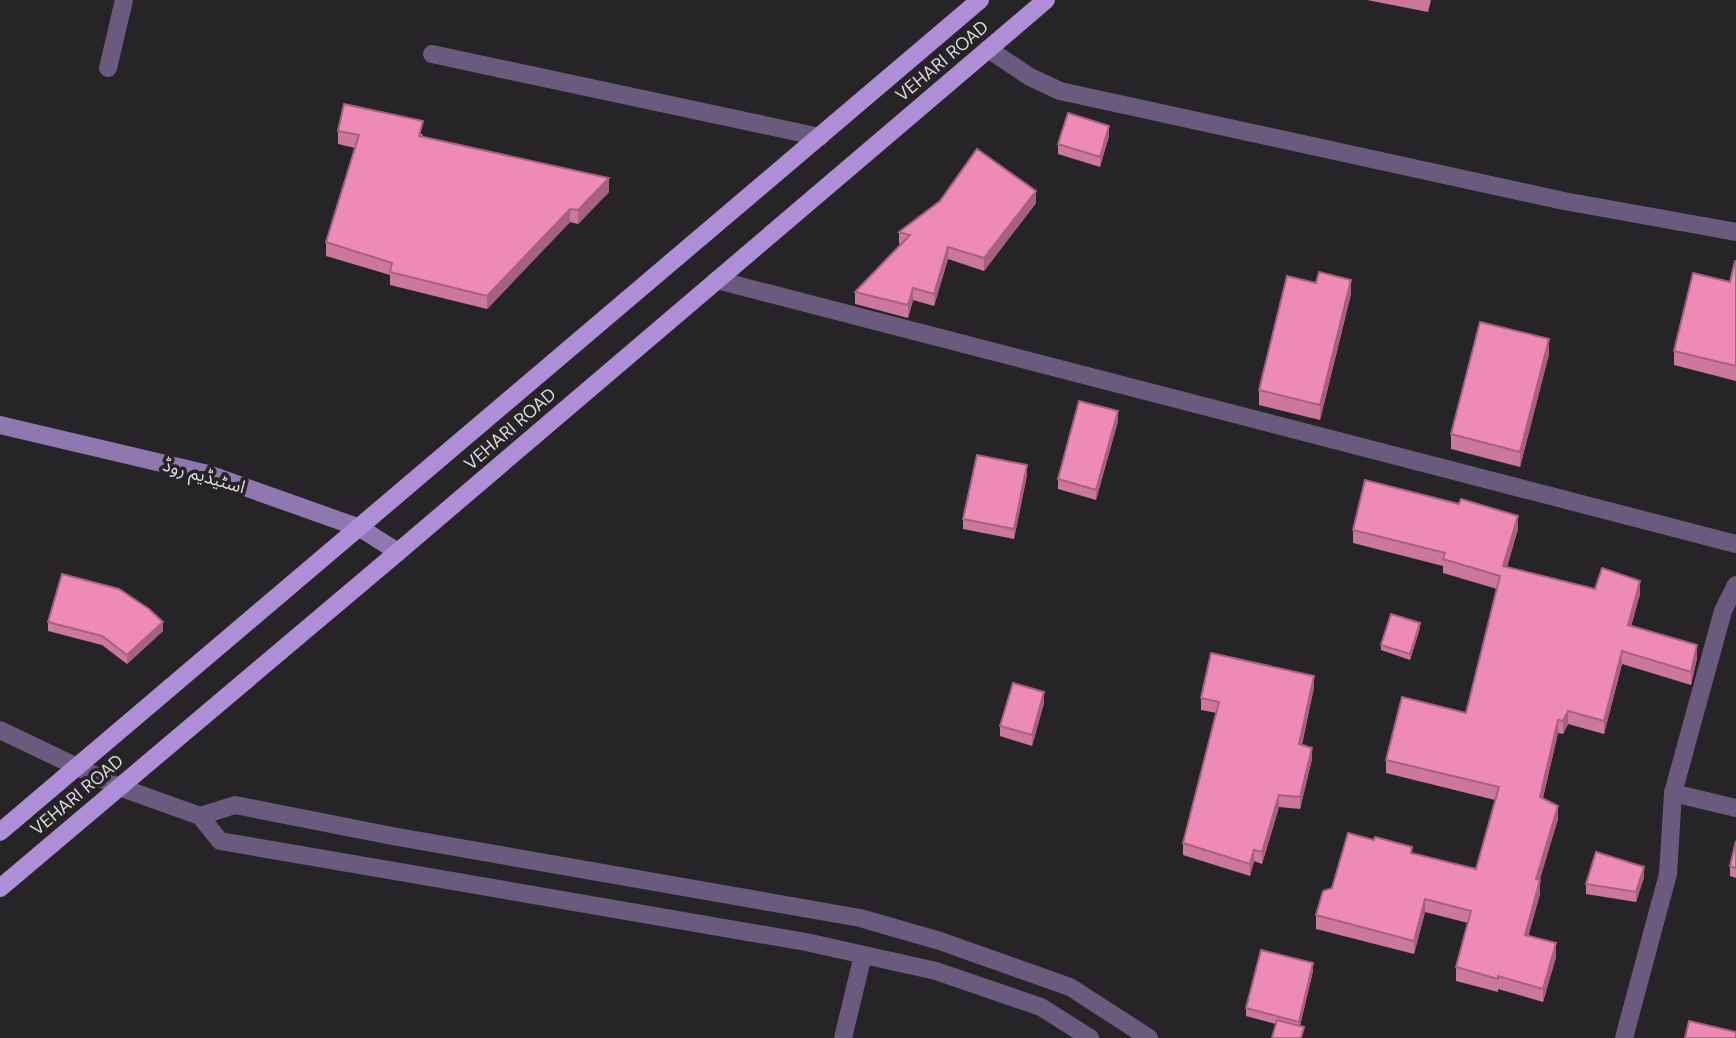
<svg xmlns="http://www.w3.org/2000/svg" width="1736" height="1038" font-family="'DM Sans','Noto Sans Arabic',sans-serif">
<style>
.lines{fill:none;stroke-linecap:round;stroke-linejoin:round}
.minor{stroke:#695a7e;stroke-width:18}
.secondary{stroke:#8f77b0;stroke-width:18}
.primary{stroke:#ad8ed7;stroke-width:18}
.wall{fill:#cc779c}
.shaded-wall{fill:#a6617f}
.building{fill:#ed8ab5;stroke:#a6617f;stroke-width:2}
.labels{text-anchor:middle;stroke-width:7;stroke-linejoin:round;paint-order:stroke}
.street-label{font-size:18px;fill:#dcdbdc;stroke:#262426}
</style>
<rect width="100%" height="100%" fill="#262426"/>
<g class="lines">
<g class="minor">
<path d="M988,49L1030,77L1060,91L1564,201L1736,232"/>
<path d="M432,54L820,137"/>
<path d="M108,68L124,0"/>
<path d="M717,280L1736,544"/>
<path d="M0,730L119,787L200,816L220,841L806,942L936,971L1041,1007L1090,1038"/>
<path d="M1673,793L1736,808"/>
<path d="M200,816L235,805L392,836L860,918L940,941L1070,987L1149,1038"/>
<path d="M843,1038L863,955"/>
<path d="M1624,1038L1668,874L1673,793L1723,611L1736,585"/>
</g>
<path class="secondary" d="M0,425L208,474L360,528L398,552"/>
<g class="primary">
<path d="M0,832L980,0"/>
<path d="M0,888L398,552L1046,0"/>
</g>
</g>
<g class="wall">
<path d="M1367,0H1431L1428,12Z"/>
<path d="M338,131L423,134L422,136L609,192L578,224L570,222L487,309L390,285V275L326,256V242L355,148L338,144Z"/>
<path d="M1109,136L1100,167L1058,154V144Z"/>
<path d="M1036,203L984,271L948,259L934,306L913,300L908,318L855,304V292L901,244H899V232Z"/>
<path d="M1736,261V381L1674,365V351L1730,282Z"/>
<path d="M1316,283L1351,294L1320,420L1259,405V390Z"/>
<path d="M1549,354L1520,467L1451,449V434Z"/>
<path d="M1118,421L1096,500L1058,489V479Z"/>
<path d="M1027,475L1014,539L963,529V519Z"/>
<path d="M1518,529L1507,567L1595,589L1640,594L1631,626L1697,658L1691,685L1622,664L1604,734L1568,724L1563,734L1558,733L1543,798L1558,819L1539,880L1540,894L1528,936L1556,957L1543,1002L1498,989V992L1456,981V967L1468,923L1425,912L1414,954L1316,929V915L1332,888L1412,853L1476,869L1495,800L1386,773V760L1466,713L1497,589L1443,573V566L1353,543V530Z"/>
<path d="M48,622L163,631L127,664L102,645L48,631Z"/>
<path d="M1420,628L1410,660L1381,650V645Z"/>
<path d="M1314,687L1302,745L1312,759L1300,809L1279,807L1262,864L1254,861L1250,876L1183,855V843L1217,713L1201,710V698Z"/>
<path d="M1044,703L1032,746L1000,736V726Z"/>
<path d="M1736,841V878L1730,876V866Z"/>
<path d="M1644,877L1636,902L1586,894V884Z"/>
<path d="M1313,971L1300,1026L1276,1024L1246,1016V1008Z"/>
</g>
<g class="shaded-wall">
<path d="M1109,126V136L1100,167V157Z"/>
<path d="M609,178V192L578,224V210Z"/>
<path d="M1036,191V203L984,271V258Z"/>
<path d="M570,209V222L487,309V296Z"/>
<path d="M948,247V259L934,306V294Z"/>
<path d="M1351,280V294L1320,420V405Z"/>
<path d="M913,288V300L908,318V305Z"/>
<path d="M1549,339V354L1520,467V452Z"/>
<path d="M1118,411V421L1096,500V490Z"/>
<path d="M1027,465V475L1014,539V529Z"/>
<path d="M1518,516V529L1503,579V566Z"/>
<path d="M1640,581V594L1628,638V625Z"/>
<path d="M163,622V631L127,664V655Z"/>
<path d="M1420,623V628L1410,660V654Z"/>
<path d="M1697,645V658L1691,685V672Z"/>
<path d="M1622,651V664L1604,734V721Z"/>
<path d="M1314,676V687L1299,756V744Z"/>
<path d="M1044,692V703L1032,746V735Z"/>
<path d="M1568,711V724L1563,734V721Z"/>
<path d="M1558,720V733L1540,810V797Z"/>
<path d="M1312,748V759L1300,809V797Z"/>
<path d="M1279,795V807L1262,864V852Z"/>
<path d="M1558,806V819L1536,893V879Z"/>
<path d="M1254,850V861L1250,876V864Z"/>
<path d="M1644,867V877L1636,902V892Z"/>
<path d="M1540,880V894L1525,948V935Z"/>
<path d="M1425,899V912L1414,954V941Z"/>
<path d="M1556,943V957L1543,1002V989Z"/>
<path d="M1313,963V971L1299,1029V1022Z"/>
</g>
<g class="building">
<path d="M344,104L423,121L419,136L609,178L578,210L570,209L487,296L390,272L392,263L326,242L359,135L338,131Z"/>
<path d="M1068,113L1109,126L1100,157L1058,144Z"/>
<path d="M977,149L1036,191L984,258L948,247L934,294L913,288L908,305L855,292L910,235L899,232L940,201Z"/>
<path d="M1735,261H1736V366L1674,351L1693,273L1730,282Z"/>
<path d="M1319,272L1351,280L1320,405L1259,390L1287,276L1316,283Z"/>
<path d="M1480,322L1549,339L1520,452L1451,434Z"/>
<path d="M1079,401L1118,411L1096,490L1058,479Z"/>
<path d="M977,455L1027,465L1014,529L963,519Z"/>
<path d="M1365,480L1459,504L1461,499L1518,516L1503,566L1595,589L1602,568L1640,581L1628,625L1697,645L1691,672L1622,651L1604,721L1568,711L1563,721L1558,720L1540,797L1558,806L1536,879L1540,880L1525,935L1556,943L1543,989L1498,976V979L1456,967L1471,911L1425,899L1414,941L1316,915L1323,891L1332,888L1348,833L1374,840L1375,837L1412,847L1411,853L1476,869L1499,787L1386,760L1402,697L1466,713L1500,576L1443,559L1445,553L1353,530Z"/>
<path d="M62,574L119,589L149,609L163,622L127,655L102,636L48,622Z"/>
<path d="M1391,614L1420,623L1410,654L1381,645Z"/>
<path d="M1211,653L1314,676L1299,744L1312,748L1300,797L1279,795L1262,852L1254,850L1250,864L1183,843L1219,702L1201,698Z"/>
<path d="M1013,683L1044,692L1032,735L1000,726Z"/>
<path d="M1736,841V868L1730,866Z"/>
<path d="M1596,852L1644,867L1636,892L1586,884Z"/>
<path d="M1261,950L1313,963L1299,1022L1246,1008Z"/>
<path d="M1277,1020L1304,1027L1301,1038H1272Z"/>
<path d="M1689,1021L1736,1032V1038H1685Z"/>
</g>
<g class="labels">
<g class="street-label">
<text transform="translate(942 61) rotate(-40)" y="6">VEHARI ROAD</text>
<text transform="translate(510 429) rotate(-41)" y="6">VEHARI ROAD</text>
<text transform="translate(204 476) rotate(16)" y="6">اسٹیڈیم روڈ</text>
<text transform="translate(77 795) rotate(-40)" y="6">VEHARI ROAD</text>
</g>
</g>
</svg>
